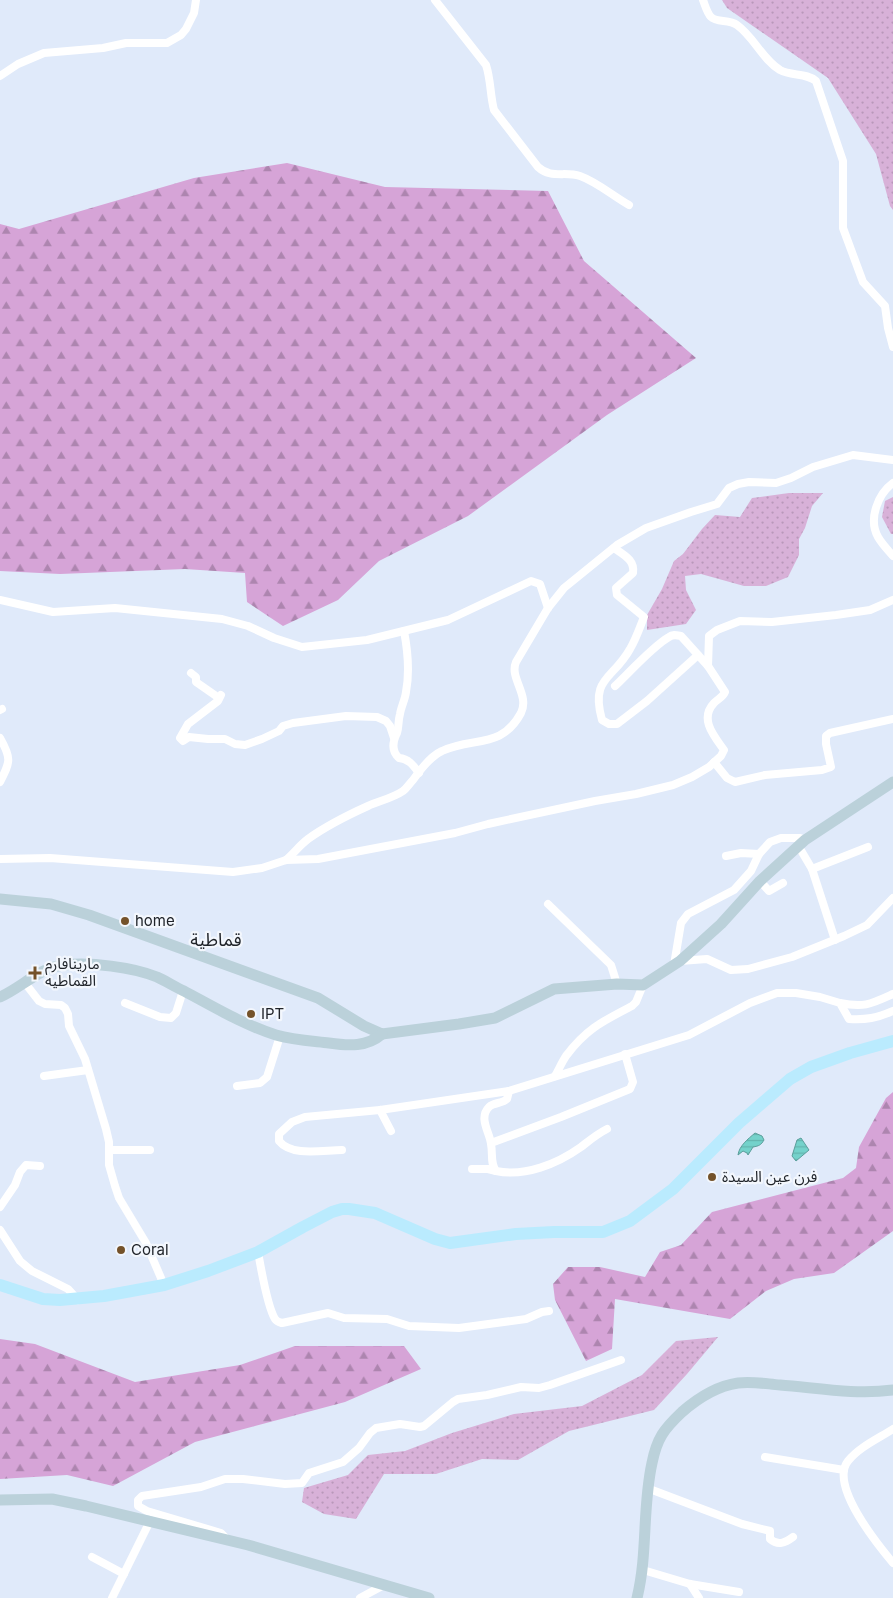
<svg xmlns="http://www.w3.org/2000/svg" width="893" height="1598" font-family="Inter,'Noto Sans Arabic',sans-serif">
<style>
.grass{fill:url(#grass-dots)}
.forest{fill:url(#forest-firs)}
.water{fill:url(#water-rules);stroke:#5b9e9b}
.lines{fill:none;stroke-linecap:round;stroke-linejoin:round}
.street{stroke:#fff;stroke-width:8}
.secondary{stroke:#bbd1da;stroke-width:11}
.primary{stroke:#baebfe;stroke-width:12}
.poi-dot{fill:#74522a;stroke:#f3f7fd;stroke-width:2}
.labels{text-anchor:middle;stroke-width:4.5;stroke-linejoin:round;paint-order:stroke}
.poi-label{font-size:15px;fill:#20242a;stroke:#f3f7fd;text-anchor:start}
.quarter-label{font-size:18px;fill:#20242a;stroke:#f3f7fd}
</style>
<defs>
<pattern id="grass-dots" width="8" height="8" patternUnits="userSpaceOnUse" patternTransform="scale(1.25)"><rect width="8" height="8" fill="#d8b1d8"/><path d="M2 2h.1M6 6h.1" fill="none" stroke="#b998ba" stroke-width="1.8" stroke-linecap="round"/></pattern>
<pattern id="forest-firs" width="22" height="20" patternUnits="userSpaceOnUse" patternTransform="scale(1.25)"><rect width="22" height="20" fill="#d6a4d7"/><path d="M5 1l3.5 6h-7zM16 11l3.5 6h-7z" fill="#ad85af"/></pattern>
<pattern id="water-rules" width="6" height="5" patternUnits="userSpaceOnUse" patternTransform="scale(1.25)"><rect width="6" height="5" fill="#74d2cb"/><path d="M0 2.5h6" fill="none" stroke="#64b4ae"/></pattern>
</defs>
<rect width="100%" height="100%" fill="#e0eafa"/>
<g class="grass">
<path d="M722,0H893V210L890,206L876,154L828,78L727,8Z"/>
<path d="M789,493H823L812,506L805,528L799,539V555L788,577L766,586H744L701,574L685,576L686,590L696,610L686,624L647,630V615L662,589L674,561L683,554L702,529L715,515L740,517L752,498Z"/>
<path d="M893,497V534H891L882,517L885,501Z"/>
<path d="M718,1337L687,1374L654,1410L569,1431L518,1460L482,1459L436,1474H384L356,1519L324,1514L302,1502L304,1488L348,1475L368,1455L405,1451L452,1433L514,1414L582,1406L642,1375L676,1341Z"/>
</g>
<g class="forest">
<path d="M287,163L385,187L548,191L584,261L696,358L607,415L468,516L379,561L338,600L283,626L247,602L245,573L185,569L60,574L0,571V224L19,229L194,178Z"/>
<path d="M893,1092V1231L834,1273L794,1279L766,1291L730,1319L615,1299L612,1349L586,1361L555,1300L553,1284L568,1267H600L645,1277L660,1252L681,1245L712,1212L843,1178L856,1168L859,1147L886,1098Z"/>
<path d="M0,1339L35,1344L135,1382L240,1365L295,1346H404L421,1369L345,1402L195,1442L113,1486L67,1475L0,1479Z"/>
</g>
<g class="water">
<path d="M755,1133L762,1136L764,1140C761,1145 759,1146 753,1147L748,1155L747,1153L743,1151L738,1155C739,1146 748,1139 755,1133Z"/>
<path d="M801,1138L809,1150L796,1161L792,1156L797,1140Z"/>
</g>
<g class="lines">
<g class="street">
<path d="M435,0L486,65C491,80 490,95 494,110L538,167C551,179 565,171 580,176C597,182 613,196 629,205"/>
<path d="M703,0C705,5 707,13 711,17C717,23 729,19 737,25C754,37 762,59 780,70C791,76 807,73 816,81L843,161V228L863,282L885,306L888,328L893,347"/>
<path d="M0,76L18,64L44,53L103,48L126,43H167L181,35L186,29L194,13L196,0"/>
<path d="M893,483C878,494 868,519 878,537C882,544 888,550 893,556"/>
<path d="M614,548C624,555 635,560 633,573L616,588L617,595L644,617C640,627 636,639 630,649C613,680 590,677 602,720L609,724H617L647,701L698,655"/>
<path d="M0,600L53,612L115,608L222,619L248,626L274,638L302,647L367,640L448,620L531,581L540,584L548,608"/>
<path d="M404,631C408,652 410,671 406,692C405,700 401,707 400,714C398,721 399,727 397,733C393,741 391,751 399,758C409,759 413,765 419,773"/>
<path d="M191,673L196,677V682L219,698"/>
<path d="M615,686C629,673 653,646 669,637C673,634 676,635 681,636L708,666"/>
<path d="M221,695L218,701L188,724L180,738L183,741L189,737L208,739H225L235,744L245,745L262,739L279,731L283,726L293,723L346,716L377,717L386,721L390,726L394,738"/>
<path d="M0,710L2,709"/>
<path d="M0,738C12,759 10,762 0,782"/>
<path d="M714,762L727,778L735,782L765,775L822,770L831,767L826,744V736L830,733L893,719"/>
<path d="M799,847L812,869L835,940"/>
<path d="M726,856L741,853L759,854"/>
<path d="M0,859L50,858L233,872L262,868L286,860L318,859L455,833L488,824L595,801L636,794L673,785L692,777L709,767L721,756L724,750C714,736 699,719 714,703C718,699 723,697 725,692L708,666L709,636L717,630L740,621L772,622L836,615L870,610L893,600"/>
<path d="M286,860C294,853 300,845 308,839C326,826 348,815 368,806C379,801 393,798 403,791C407,788 409,784 413,780C420,770 431,756 442,751C473,736 501,750 521,713C530,695 509,678 516,662L548,608L564,588L617,545L646,528L691,512L717,504L729,488L738,484L749,482L776,483L791,478L813,467L853,455L893,460"/>
<path d="M812,869L868,847"/>
<path d="M760,881L769,891L783,883"/>
<path d="M548,904L611,965L617,984"/>
<path d="M680,961L707,959L731,970L748,969L792,957L844,936L867,925L893,898"/>
<path d="M674,965L681,923L688,914L734,890L751,871L759,854L770,842L781,838H800L805,840"/>
<path d="M25,983L39,1001L45,1004L61,1005L65,1008L68,1014L69,1026L85,1059L106,1129L109,1142V1165L115,1186L119,1198L146,1243L164,1285"/>
<path d="M125,1003L160,1017L171,1018L176,1013L183,991"/>
<path d="M840,1003C864,1008 871,1004 893,994"/>
<path d="M44,1076L88,1070"/>
<path d="M555,1076C559,1069 562,1062 566,1056C586,1029 603,1021 632,1006L636,1002L643,985"/>
<path d="M237,1086L260,1083L267,1077L280,1036"/>
<path d="M509,1091L507,1099C502,1104 494,1102 489,1107C478,1118 490,1133 491,1144C493,1154 490,1163 496,1171C525,1177 557,1164 581,1147C590,1140 597,1134 607,1129"/>
<path d="M380,1110L391,1131"/>
<path d="M491,1143L561,1117L630,1089L633,1082L625,1054"/>
<path d="M109,1150H150"/>
<path d="M342,1150C323,1150 292,1157 279,1141V1134L292,1122L305,1117L380,1110L509,1091L689,1035L750,1003L777,993H796L820,997L840,1003L849,1019C866,1020 877,1018 893,1011"/>
<path d="M472,1169H488L496,1171"/>
<path d="M0,1207L15,1185L20,1172L26,1165L40,1166"/>
<path d="M0,1230L20,1261L32,1271L68,1289L78,1300"/>
<path d="M258,1252C261,1268 267,1306 275,1319C277,1322 278,1322 282,1323L328,1313L344,1318L387,1319L409,1326L459,1328L526,1319L542,1312L549,1311"/>
<path d="M893,1429C879,1438 859,1447 848,1461C829,1485 878,1545 893,1563"/>
<path d="M765,1457L844,1470"/>
<path d="M647,1488L742,1524L770,1531V1539C778,1546 785,1543 793,1537"/>
<path d="M227,1539L221,1533L147,1511L138,1506V1500L142,1496L201,1487L225,1479H243L285,1484L302,1483L309,1473L343,1462L359,1448L370,1433L376,1428L400,1424L420,1427L424,1426L453,1402L458,1399L487,1395L521,1387L539,1388L550,1385L621,1360"/>
<path d="M92,1557L124,1574"/>
<path d="M643,1570L690,1584L739,1592"/>
<path d="M690,1584L699,1598"/>
<path d="M112,1598L150,1521"/>
<path d="M360,1598L384,1585"/>
</g>
<g class="secondary">
<path d="M0,899L51,904L89,915L318,998L364,1026L382,1034L459,1024L495,1018L554,989L617,984L643,985L680,961L721,924L760,881L805,840L893,782"/>
<path d="M0,997C21,988 40,967 64,965C91,962 132,967 157,977C166,981 175,987 184,991C214,1007 244,1025 276,1035C293,1040 312,1041 329,1043C349,1046 367,1047 382,1034"/>
<path d="M0,1500L52,1499L86,1506L248,1545L429,1598"/>
<path d="M637,1598C648,1553 642,1508 652,1463C657,1438 664,1429 682,1412C698,1398 717,1386 738,1383C752,1381 767,1384 780,1385C818,1388 855,1395 893,1390"/>
</g>
<path class="primary" d="M0,1285L43,1299L60,1300L104,1296L164,1285L208,1271L258,1252L303,1227L332,1212L342,1209H349L375,1213L435,1239L450,1243L516,1234L554,1232H603L630,1221L673,1189L739,1123L790,1079L811,1067L850,1053L893,1041"/>
</g>
<g class="poi-dot">
<circle cx="125" cy="921" r="5"/>
<path d="M32.5 965.5h5v5h5v5h-5v5h-5v-5h-5v-5h5z"/>
<circle cx="251" cy="1014" r="5"/>
<circle cx="712" cy="1177" r="5"/>
<circle cx="121" cy="1250" r="5"/>
</g>
<g class="labels">
<g class="poi-label">
<text x="135" y="926">home</text>
<text x="45" y="969">مارينافارم<tspan x="45" dy="17">القماطيه</tspan></text>
<text x="261" y="1019">IPT</text>
<text x="722" y="1182">فرن عين السيدة</text>
<text x="131" y="1255">Coral</text>
</g>
<g class="quarter-label">
<text x="216" y="946">قماطية</text>
</g>
</g>
</svg>
